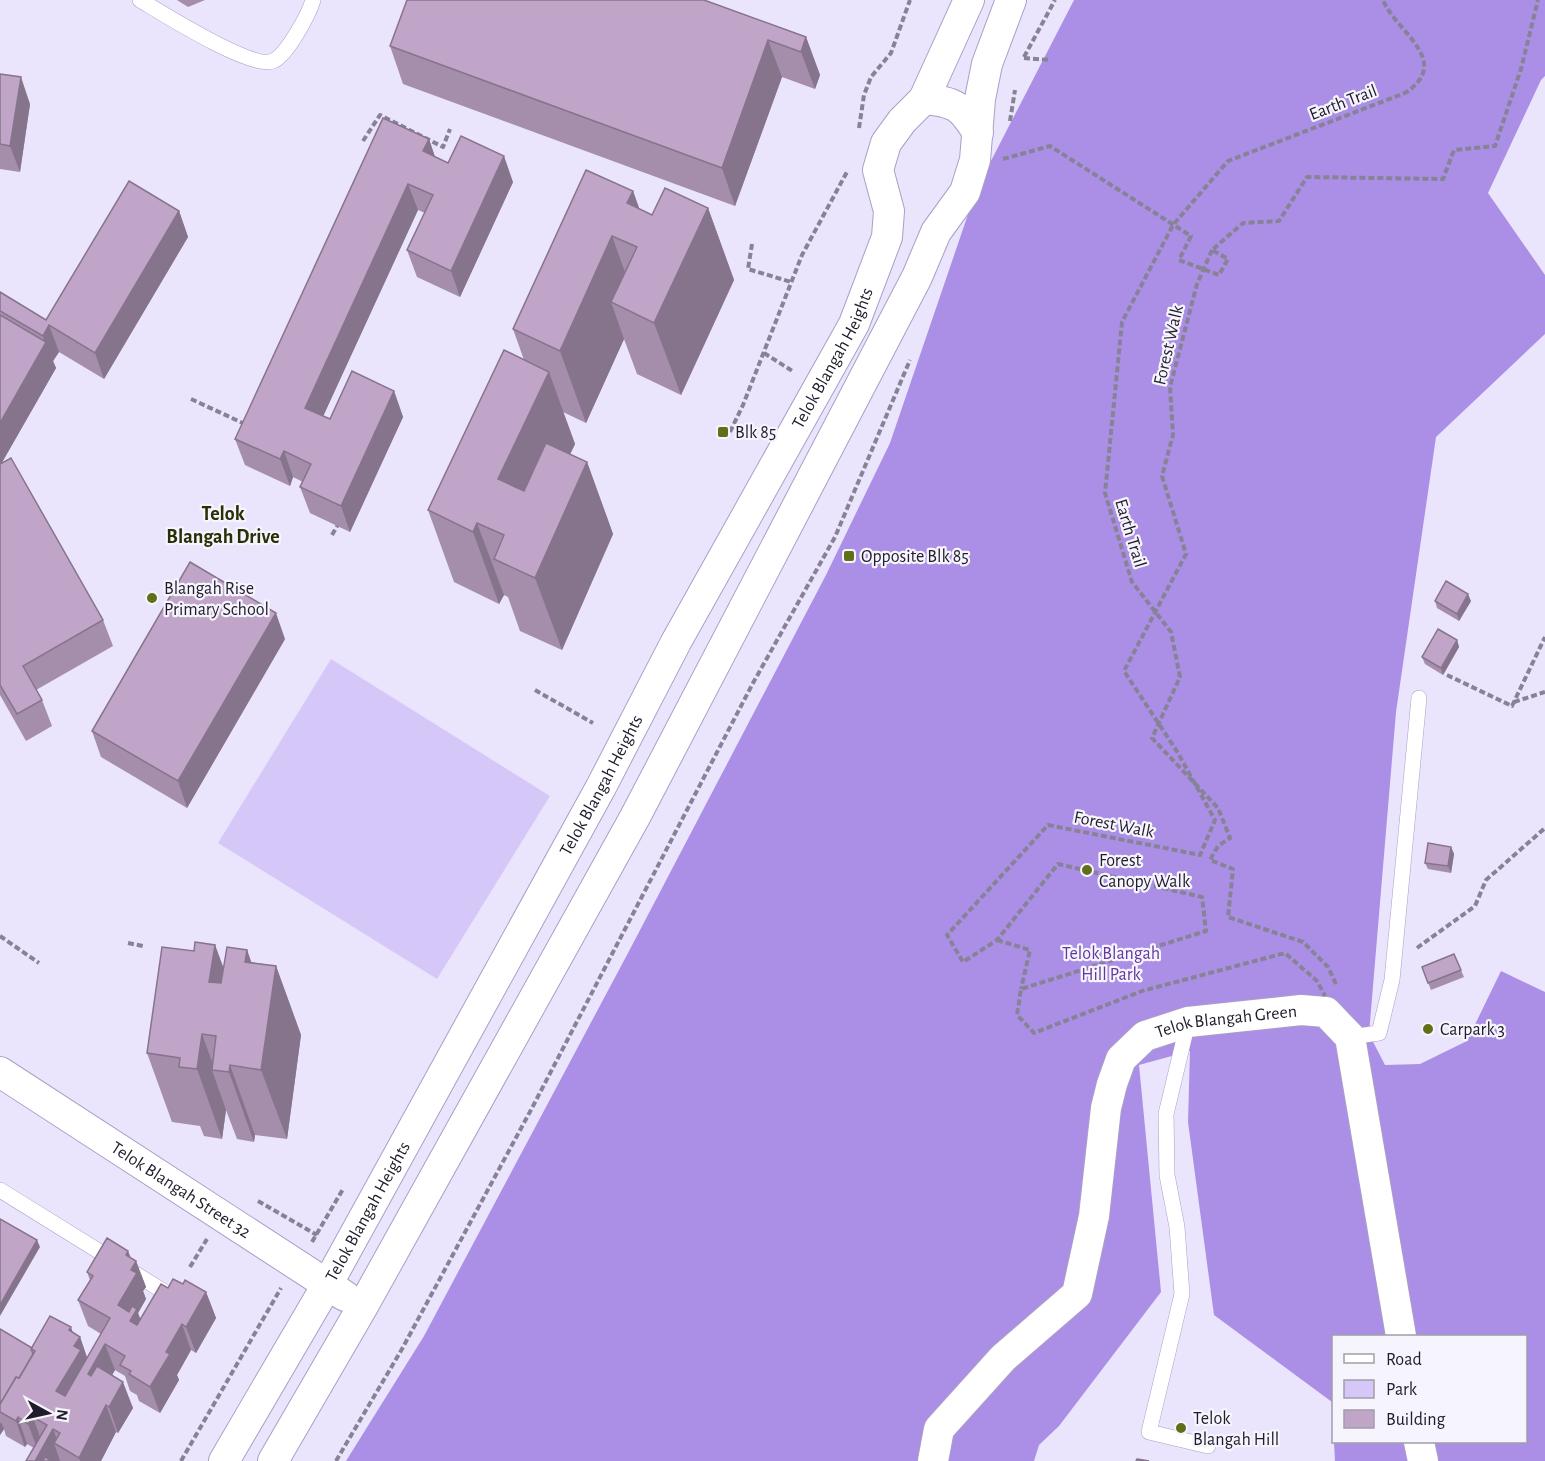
<svg xmlns="http://www.w3.org/2000/svg" width="1545" height="1461" font-family="'Alegreya Sans',sans-serif">
<style>
.green{fill:#d5c8f8}
.forest{fill:#ab8fe6}
.lines{fill:none;stroke-linecap:round;stroke-linejoin:round}
.lane-casing{stroke:#aa9fc6;stroke-width:16}
.street-casing{stroke:#aa9fc6;stroke-width:32}
.path{stroke:#878296;stroke-width:4;stroke-dasharray:6 3;stroke-linecap:butt}
.lane{stroke:#fff;stroke-width:15}
.street{stroke:#fff;stroke-width:30}
.path-bridge{stroke:#878296;stroke-width:4;stroke-dasharray:6 3;stroke-linecap:butt}
.wall{fill:#a58eac}
.shaded-wall{fill:#86748c}
.building{fill:#c0a5c8;stroke:#86748c;stroke-width:1.5}
.poi-dot{fill:#626f19;stroke:#f6f4fc;stroke-width:2}
.labels{text-anchor:middle;stroke-width:4.5;stroke-linejoin:round;paint-order:stroke}
.street-label{font-size:18px;fill:#201c2b;stroke:#f6f4fc}
.poi-label{font-size:18px;fill:#201c2b;stroke:#f6f4fc;text-anchor:start}
.park-label{font-size:18px;fill:#61399e;stroke:#f6f4fc}
.neighbourhood-label{font-size:20px;font-weight:bold;fill:#292f07;stroke:#f6f4fc}
</style>
<rect width="100%" height="100%" fill="#eae4fc"/>
<path class="green" d="M331,659L550,796L437,979L218,843Z"/>
<path class="forest" d="M1074,0H1545V76L1541,80L1488,193L1545,275V334L1436,437L1396,712L1369,1034L1385,1065L1420,1064L1467,1041L1501,971L1545,992V1461H1335L1334,1442H1526V1336H1334L1333,1435L1332,1402L1214,1315L1188,1122L1190,1051L1139,1065L1161,1292L1059,1426L1039,1445L1034,1461H346L424,1336L628,953L826,575L890,443L977,188Z"/>
<g class="lines">
<defs>
<g id="lane">
<path d="M140,0C162,13 252,70 273,61C287,55 309,14 313,0"/>
<path d="M1188,1022L1166,1114L1167,1175L1177,1227L1182,1294L1149,1432L1208,1446"/>
<path d="M1350,1037L1379,1033L1392,980L1419,698"/>
<path d="M0,1190L176,1299"/>
</g>
<g id="street">
<path d="M924,99C956,102 961,106 978,133"/>
<path id="s1" d="M0,1072L345,1296"/>
<path d="M1419,1442L1423,1461"/>
<path id="s2" d="M224,1461L327,1285L601,787L676,642L854,324L887,237L889,211L878,170L886,143L902,121L924,99L969,0"/>
<path d="M273,1461L363,1306L635,817L917,277L936,232L965,192L975,160L980,99L987,64L1011,0"/>
<path id="s3" d="M933,1461L939,1429L1003,1358L1077,1294L1094,1216L1106,1108L1112,1084L1121,1059L1145,1036L1188,1022L1301,1010L1326,1012L1350,1037L1401,1336"/>
</g>
</defs>
<use href="#lane" class="lane-casing"/>
<use href="#street" class="street-casing"/>
<g class="path">
<path d="M1024,57L1055,0"/>
<path d="M1024,58L1050,60"/>
<path d="M1010,121L1015,90"/>
<path d="M859,128L864,95L871,77L891,53L910,0"/>
<path d="M363,141L380,115L443,147L450,129"/>
<path d="M1003,159L1050,146L1191,236L1179,260L1219,275L1228,259L1212,250L1243,223L1279,221L1307,177L1443,179L1454,150L1495,146L1521,69L1538,0"/>
<path d="M752,244L748,269L791,282"/>
<path d="M764,353L794,372"/>
<path d="M191,399L247,425"/>
<path d="M730,432L743,405L802,255L848,170"/>
<path d="M332,535L339,523"/>
<path d="M1447,675L1512,706L1545,637"/>
<path d="M535,690L593,723"/>
<path d="M1514,702L1545,692"/>
<path d="M0,936L39,963"/>
<path d="M997,940L1030,950L1021,989"/>
<path d="M128,943L143,946"/>
<path d="M1417,948L1475,906L1486,880L1545,828"/>
<path d="M1336,984L1328,967L1303,942L1228,917L1233,869L1210,860L1218,846L1230,838L1218,808L1152,738L1180,677L1171,632L1132,582L1105,493L1122,322L1173,225L1228,161L1405,93C1454,61 1395,31 1383,0"/>
<path d="M258,1201L317,1235"/>
<path d="M312,1242L343,1189"/>
<path d="M190,1267L207,1239"/>
<path d="M181,1461L281,1288"/>
<path d="M336,1461L402,1349L532,1108L753,683L835,537L910,360"/>
</g>
<use href="#lane" class="lane"/>
<use href="#street" class="street"/>
<path class="path-bridge" d="M1212,250L1197,284L1170,387L1173,435L1162,476L1186,554L1124,671L1178,753L1215,820L1200,855L1048,825L947,935L963,962L997,940L1058,864L1202,897L1206,931L1021,989L1017,1015L1034,1033L1142,991L1285,953L1317,981L1325,996"/>
</g>
<g class="wall">
<path d="M177,0H205L188,7Z"/>
<path d="M806,37L820,75L815,89L782,77L735,206L403,84L390,46Z"/>
<path d="M0,74L30,104L20,172L0,169Z"/>
<path d="M429,139L435,157L448,163L513,182L460,297L417,277L407,250L425,213L418,210L323,416L330,419L394,391L403,417L350,532L310,513L300,487L303,482L293,477L290,486L245,465L235,439Z"/>
<path d="M633,191L639,209L652,215L708,208L734,280L681,395L637,374L624,339L586,423L563,412L575,444L570,454L587,462L613,534L562,650L520,631L508,597L504,595L499,604L454,582L428,510L524,360L513,329Z"/>
<path d="M179,211L188,237L104,379L59,352L53,361L56,368L1,464L103,620L113,646L36,690L42,700L52,726L26,741L0,695V292L46,320Z"/>
<path d="M1435,601H1471L1459,621L1437,608Z"/>
<path d="M285,639L187,808L101,757L92,731Z"/>
<path d="M1457,640L1459,647L1443,675L1425,664L1422,657Z"/>
<path d="M1451,847L1454,854L1451,873L1428,869L1425,863Z"/>
<path d="M215,945L224,969L247,950L251,962L276,966L301,1035L287,1139L255,1135L254,1142L237,1139L226,1110L222,1139L204,1136L200,1126L172,1122L147,1053L194,951Z"/>
<path d="M1454,954L1464,977L1431,990L1422,967Z"/>
<path d="M128,1251L131,1258L136,1261L146,1287L143,1291L146,1299L138,1313L140,1319L168,1288L183,1284L206,1292L216,1318L196,1353L191,1350L177,1375L179,1380L160,1413L139,1401L137,1395L130,1391L125,1376L115,1370L112,1375L133,1408L118,1433L116,1432L101,1461H35L34,1448L27,1444L25,1447L6,1436L4,1429L0,1435V1329L32,1348L73,1332L80,1337L87,1358L101,1334L88,1326L78,1300L90,1280L87,1272Z"/>
</g>
<g class="shaded-wall">
<path d="M806,37L820,75L815,89L801,52Z"/>
<path d="M768,40L782,77L735,206L722,168Z"/>
<path d="M21,77L30,104L20,172L10,146Z"/>
<path d="M429,139L438,166L423,151Z"/>
<path d="M504,156L513,182L460,297L451,271Z"/>
<path d="M408,184L418,210L315,434L305,408Z"/>
<path d="M633,191L659,263L627,203Z"/>
<path d="M708,208L734,280L681,395L654,323Z"/>
<path d="M179,211L188,237L104,379L95,353Z"/>
<path d="M612,236L638,308L611,302L624,339L586,423L560,351Z"/>
<path d="M49,325L59,352L53,361L56,368L0,466V423L45,344L43,336Z"/>
<path d="M549,372L575,444L524,551L498,479Z"/>
<path d="M394,391L403,417L350,532L341,506Z"/>
<path d="M284,451L293,477L290,486L280,459Z"/>
<path d="M587,462L613,534L562,650L535,578Z"/>
<path d="M477,523L504,595L499,604L473,532Z"/>
<path d="M1468,594L1471,601L1459,621L1457,614Z"/>
<path d="M276,613L285,639L187,808L178,781Z"/>
<path d="M1457,640L1459,647L1443,675L1441,668Z"/>
<path d="M1451,847L1454,854L1451,873L1448,866Z"/>
<path d="M215,945L240,1014L209,982Z"/>
<path d="M247,950L269,1012L276,966L301,1035L287,1139L261,1070L245,962Z"/>
<path d="M202,1034L215,1070H212L226,1110L222,1139L197,1069Z"/>
<path d="M230,1065L255,1135L254,1142L229,1072Z"/>
<path d="M37,1240L40,1247L0,1316V1305Z"/>
<path d="M128,1251L133,1266L136,1261L146,1287L143,1291L146,1299L138,1313L147,1336L132,1324L118,1305L126,1255Z"/>
<path d="M206,1292L216,1318L196,1353L186,1327Z"/>
<path d="M182,1324L191,1350L177,1375L179,1380L160,1413L150,1387L166,1352Z"/>
<path d="M71,1327L76,1342L80,1337L89,1363L105,1344L115,1370L98,1400L66,1417L56,1391L69,1330Z"/>
<path d="M123,1382L133,1408L118,1433L109,1407Z"/>
<path d="M106,1405L116,1432L101,1461H80L79,1458Z"/>
<path d="M18,1417L27,1444L25,1447L16,1421Z"/>
<path d="M33,1417L42,1443L38,1450L28,1424Z"/>
<path d="M1,1422L4,1429L0,1435V1424Z"/>
<path d="M53,1429L60,1447L54,1443L60,1461H35Z"/>
</g>
<g class="building">
<path d="M407,0H704L806,37L801,52L768,40L722,168L390,46Z"/>
<path d="M0,74L21,77L10,146L0,144Z"/>
<path d="M383,118L429,139L423,151L448,163L461,136L504,156L451,271L407,250L433,195L408,184L305,408L330,419L352,371L394,391L341,506L300,487L311,464L284,451L280,459L235,439Z"/>
<path d="M586,170L633,191L627,203L652,215L665,188L708,208L654,323L611,302L637,247L612,236L560,351L513,329Z"/>
<path d="M129,181L179,211L95,353L49,325L43,336L0,311V292L46,320Z"/>
<path d="M0,315L46,342L0,423Z"/>
<path d="M504,350L549,372L498,479L524,491L546,443L587,462L535,578L494,559L504,535L477,523L473,532L428,510Z"/>
<path d="M11,458L103,620L23,666L42,700L17,714L0,685V464Z"/>
<path d="M190,562L276,613L178,781L92,731Z"/>
<path d="M1446,581L1468,594L1457,614L1435,601Z"/>
<path d="M1438,629L1457,640L1441,668L1422,657Z"/>
<path d="M1428,843L1451,847L1448,866L1425,863Z"/>
<path d="M195,942L215,945L209,982L221,983L227,947L247,950L245,962L276,966L261,1070L230,1065L229,1072L212,1070L216,1036L202,1034L197,1069L179,1067L180,1058L147,1053L162,947L194,951Z"/>
<path d="M1454,954L1461,970L1428,983L1422,967Z"/>
<path d="M0,1219L37,1240L0,1305Z"/>
<path d="M107,1238L128,1251L126,1255L136,1261L131,1270L137,1273L118,1305L129,1312L132,1306L137,1309L130,1321L137,1325L161,1284L168,1288L173,1279L183,1284L185,1280L206,1292L186,1327L182,1324L166,1352L170,1354L150,1387L129,1374L131,1371L120,1365L125,1356L105,1344L88,1374L91,1376L97,1366L123,1382L109,1407L106,1405L79,1458L54,1443L60,1433L53,1429L35,1461H26L47,1425L33,1417L28,1424L18,1417L16,1421L0,1412V1404L16,1377L19,1378L35,1351L31,1349L50,1316L71,1327L69,1330L80,1337L74,1346L81,1350L56,1391L65,1396L110,1318L78,1300L93,1276L87,1272Z"/>
<path d="M0,1329L32,1348L31,1349L33,1354L19,1378L16,1377L0,1404Z"/>
<path d="M45,1457L51,1461H43Z"/>
<path d="M1137,1459L1149,1461H1136Z"/>
</g>
<g class="poi-dot">
<rect x="717" y="426" width="12" height="12" rx="3"/>
<rect x="843" y="550" width="12" height="12" rx="3"/>
<circle cx="152" cy="598" r="6"/>
<circle cx="1087" cy="870" r="6"/>
<circle cx="1428" cy="1029" r="6"/>
<circle cx="1181" cy="1428" r="6"/>
</g>
<g class="labels">
<g class="street-label">
<text transform="translate(1343 102) rotate(-21)" y="6">Earth Trail</text>
<text transform="translate(1168 345) rotate(-77)" y="6">Forest Walk</text>
<text dy="6" stroke="none"><textPath href="#s2" startOffset="1260">Telok Blangah Heights</textPath></text>
<text transform="translate(1131 533) rotate(73)" y="6">Earth Trail</text>
<text dy="6" stroke="none"><textPath href="#s2" startOffset="774">Telok Blangah Heights</textPath></text>
<text transform="translate(1114 824) rotate(11)" y="6">Forest Walk</text>
<text dy="6" stroke="none"><textPath href="#s3" startOffset="582">Telok Blangah Green</textPath></text>
<text dy="6" stroke="none"><textPath href="#s1" startOffset="216">Telok Blangah Street 32</textPath></text>
<text dy="6" stroke="none"><textPath href="#s2" startOffset="288">Telok Blangah Heights</textPath></text>
</g>
<g class="poi-label">
<text x="735" y="438">Blk 85</text>
<text x="861" y="562">Opposite Blk 85</text>
<text x="164" y="594">Blangah Rise<tspan x="164" dy="21">Primary School</tspan></text>
<text x="1099" y="866">Forest<tspan x="1099" dy="21">Canopy Walk</tspan></text>
<text x="1440" y="1035">Carpark 3</text>
<text x="1193" y="1424">Telok<tspan x="1193" dy="21">Blangah Hill</tspan></text>
</g>
<g class="park-label">
<text x="1111" y="959">Telok Blangah<tspan x="1111" dy="21">Hill Park</tspan></text>
</g>
<g class="neighbourhood-label">
<text x="223" y="520">Telok<tspan x="223" dy="23">Blangah Drive</tspan></text>
</g>
</g>
<rect x="1332" y="1335" width="195" height="108" fill="#f6f4fc" stroke="#a09ea8" stroke-width="1.5"/>
<rect x="1344" y="1354" width="30" height="9" fill="#ffffff" stroke="#a09ea8" stroke-width="1.5"/>
<text x="1386" y="1365" font-size="18" fill="#201c2b">Road</text>
<rect x="1344" y="1380" width="30" height="18" fill="#d5c8f8" stroke="#a09ea8" stroke-width="1.5"/>
<text x="1386" y="1395" font-size="18" fill="#201c2b">Park</text>
<rect x="1344" y="1410" width="30" height="18" fill="#c0a5c8" stroke="#a09ea8" stroke-width="1.5"/>
<text x="1386" y="1425" font-size="18" fill="#201c2b">Building</text>
<g transform="translate(48 1413) rotate(98)" stroke="#f6f4fc" stroke-width="4.5" paint-order="stroke">
<path d="M0-4.5L10 22L0 15L-10 22Z" fill="#201c2b"/>
<text y="-9" font-size="16" font-weight="bold" text-anchor="middle" fill="#201c2b">N</text>
</g>
</svg>
